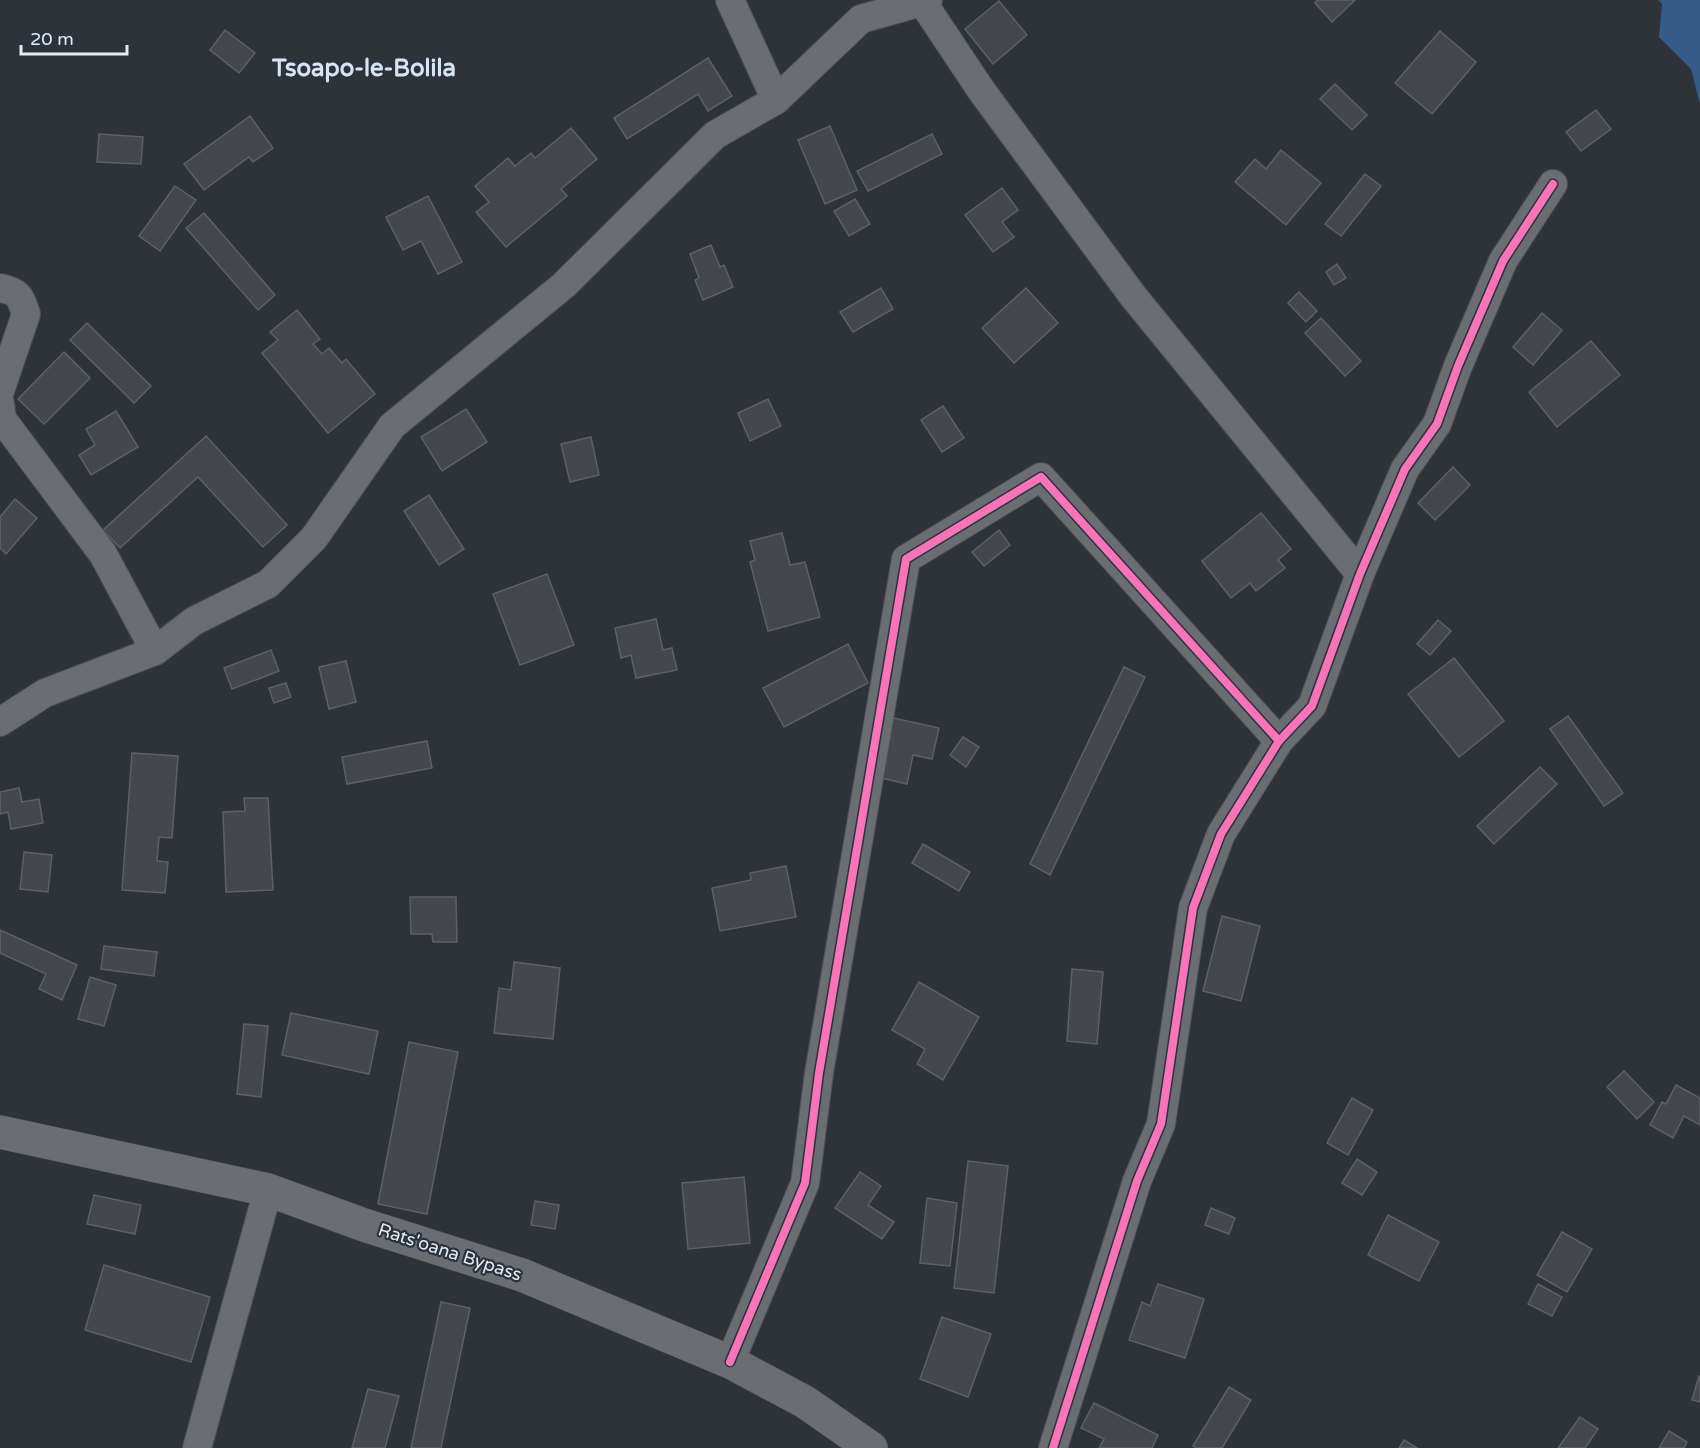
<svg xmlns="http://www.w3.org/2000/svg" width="1700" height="1448" font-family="'Varela Round',sans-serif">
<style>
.forest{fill:#355b8a}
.building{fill:#44484d;stroke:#5d6166;stroke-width:1.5}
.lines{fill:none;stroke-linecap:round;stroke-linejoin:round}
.street-casing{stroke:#4d5156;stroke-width:30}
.secondary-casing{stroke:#4d5156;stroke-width:34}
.street{stroke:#6a6e72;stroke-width:28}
.secondary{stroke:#6a6e72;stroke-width:33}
.cycleway-casing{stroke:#2a333d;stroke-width:11}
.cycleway{stroke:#fb73b8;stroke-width:8}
.labels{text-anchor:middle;stroke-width:4.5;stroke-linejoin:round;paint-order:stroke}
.street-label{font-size:18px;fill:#e6ebf2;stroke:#2a333d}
.district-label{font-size:24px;font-weight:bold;fill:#d9e3f1;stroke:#2a333d}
</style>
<rect width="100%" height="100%" fill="#2e3339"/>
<path class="forest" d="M1658,0H1700V104L1691,69L1659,37L1662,4Z"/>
<g class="building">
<path d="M1318,0H1355L1332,22L1315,3Z"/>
<path d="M999,1L1027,35L993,64L965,29Z"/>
<path d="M225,30L255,53L239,73L210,50Z"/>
<path d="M1440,31L1476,62L1432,114L1395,83Z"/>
<path d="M708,58L732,96L708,111L698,94L627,139L614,118Z"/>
<path d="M1335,84L1367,115L1352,130L1320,99Z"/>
<path d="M1596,110L1611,129L1581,151L1566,132Z"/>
<path d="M250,116L273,148L253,162L249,157L204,190L184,164Z"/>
<path d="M830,126L857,190L825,204L798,140Z"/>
<path d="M571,128L597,159L561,189L567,196L506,247L476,212L489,202L475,186L508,158L515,166L531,153L535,158Z"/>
<path d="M99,134L143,137L141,164L97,162Z"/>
<path d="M932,134L942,154L868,191L857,171Z"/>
<path d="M1281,150L1321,183L1286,225L1235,182L1255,159L1266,169Z"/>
<path d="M1365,174L1381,186L1341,236L1325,224Z"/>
<path d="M175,186L196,200L160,251L139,236Z"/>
<path d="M1002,188L1018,210L1002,222L1014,237L993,252L965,215Z"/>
<path d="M428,196L462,262L438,274L421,241L403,250L386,217Z"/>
<path d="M855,199L870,224L849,236L834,211Z"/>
<path d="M204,213L275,295L258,310L186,228Z"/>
<path d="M711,245L720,267L724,265L733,287L703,300L695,280L699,278L690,254Z"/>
<path d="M1337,264L1346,278L1334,285L1326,272Z"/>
<path d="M881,288L893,309L853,332L840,312Z"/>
<path d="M1026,288L1058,323L1014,363L982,328Z"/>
<path d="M1299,292L1317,311L1306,322L1288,303Z"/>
<path d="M297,310L320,339L313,344L322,354L329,348L342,363L346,359L375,394L328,433L262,353L278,340L270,332Z"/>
<path d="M1542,313L1562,330L1533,365L1513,347Z"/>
<path d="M1321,318L1361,361L1345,376L1305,333Z"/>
<path d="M87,323L151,386L134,403L70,340Z"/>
<path d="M1591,341L1620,375L1557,427L1529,392Z"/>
<path d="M64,352L90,378L44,424L18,399Z"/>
<path d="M768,399L781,426L750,441L738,413Z"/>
<path d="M943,406L964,438L942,452L921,420Z"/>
<path d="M466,409L487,442L442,471L421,437Z"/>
<path d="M116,411L138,447L91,475L79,455L95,445L86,429Z"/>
<path d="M206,436L287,525L263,547L198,477L120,548L103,530Z"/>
<path d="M591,437L599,475L570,482L561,444Z"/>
<path d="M1453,467L1470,485L1435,520L1418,503Z"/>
<path d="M429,495L464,549L439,565L404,511Z"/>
<path d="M15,499L37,518L6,554L0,548V517Z"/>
<path d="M1261,513L1291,549L1278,560L1285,568L1256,591L1250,583L1231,598L1202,561Z"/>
<path d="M999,530L1010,545L984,566L972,552Z"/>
<path d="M782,533L790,565L805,562L820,617L768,631L750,562L755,560L750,541Z"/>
<path d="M547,574L574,645L520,665L493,594Z"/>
<path d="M656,619L663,650L672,648L677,670L636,678L631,655L621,658L615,628Z"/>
<path d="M1438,620L1451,631L1430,655L1417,644Z"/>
<path d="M848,644L868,683L784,727L763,688Z"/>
<path d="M271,650L279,671L232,689L224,668Z"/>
<path d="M1454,658L1504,721L1459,757L1408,694Z"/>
<path d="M346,661L356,702L329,709L319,667Z"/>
<path d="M1124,667L1145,677L1050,875L1030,864Z"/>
<path d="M286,683L291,697L274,703L269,688Z"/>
<path d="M1568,716L1623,793L1604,806L1550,729Z"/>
<path d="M889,717L939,728L932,759L913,755L907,784L877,777Z"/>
<path d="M963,737L979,747L966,767L950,755Z"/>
<path d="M427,741L432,768L347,784L342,757Z"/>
<path d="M132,753L178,756L172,838L159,837L157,861L168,862L165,893L122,890Z"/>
<path d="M1540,767L1557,784L1494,844L1477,826Z"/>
<path d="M19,788L22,802L39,799L43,823L11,829L8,812L0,814V792Z"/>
<path d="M244,798H268L273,890L226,892L223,812L245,811Z"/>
<path d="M923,844L970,872L959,891L912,863Z"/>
<path d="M24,852L52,855L48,892L20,889Z"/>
<path d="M786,866L796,917L720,931L712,888L751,880L750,873Z"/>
<path d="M410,897H456L457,942H433L432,934H411Z"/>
<path d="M1222,916L1260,926L1241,1001L1203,991Z"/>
<path d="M0,930L77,965L62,1000L39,989L46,974L0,953Z"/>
<path d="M104,946L157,952L154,976L101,969Z"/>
<path d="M514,962L560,968L553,1039L494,1033L499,988L511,990Z"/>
<path d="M1072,969L1103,972L1097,1044L1067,1041Z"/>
<path d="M90,977L116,985L104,1026L78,1019Z"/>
<path d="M919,982L979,1017L943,1080L917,1064L925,1049L892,1030Z"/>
<path d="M291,1013L378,1031L369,1074L282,1055Z"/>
<path d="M244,1024L268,1026L261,1097L237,1094Z"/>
<path d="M409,1042L458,1052L427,1214L378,1204Z"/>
<path d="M1624,1071L1654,1102L1637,1119L1607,1087Z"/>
<path d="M1676,1085L1700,1098V1125L1684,1116L1673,1138L1650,1125L1662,1102L1666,1104Z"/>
<path d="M1352,1098L1373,1110L1348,1155L1327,1143Z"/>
<path d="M1357,1159L1377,1172L1362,1195L1342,1183Z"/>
<path d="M968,1161L1008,1166L994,1293L954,1288Z"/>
<path d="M860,1172L881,1186L868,1205L894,1222L882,1239L835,1208Z"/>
<path d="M744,1177L750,1243L688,1249L682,1183Z"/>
<path d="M94,1195L141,1205L135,1234L87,1224Z"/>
<path d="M927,1198L957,1203L950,1266L920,1263Z"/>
<path d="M535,1201L559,1205L555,1229L531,1225Z"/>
<path d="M1211,1208L1235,1218L1229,1234L1205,1225Z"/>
<path d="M1388,1215L1439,1242L1419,1281L1368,1255Z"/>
<path d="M1562,1232L1592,1249L1567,1292L1537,1275Z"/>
<path d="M104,1265L210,1297L191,1362L85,1330Z"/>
<path d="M1158,1284L1204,1299L1185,1358L1129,1340L1142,1302L1150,1306Z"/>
<path d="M1538,1284L1562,1297L1552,1316L1528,1304Z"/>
<path d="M441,1302L470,1308L441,1448H411Z"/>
<path d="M942,1317L991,1334L968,1397L920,1379Z"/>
<path d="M1699,1376L1700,1377V1402L1692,1400Z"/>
<path d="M1229,1387L1251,1400L1222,1448H1196L1193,1446Z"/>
<path d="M368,1389L399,1396L385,1448H352Z"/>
<path d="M1094,1403L1158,1435L1152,1448H1099L1104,1439L1081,1428Z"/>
<path d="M1580,1417L1598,1429L1585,1448H1558Z"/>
<path d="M1669,1431L1687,1442L1684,1448H1659Z"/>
<path d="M1404,1440L1417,1448H1399Z"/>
</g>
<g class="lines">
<defs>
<g id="street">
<path d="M730,0L776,100"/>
<path d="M923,3L981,90L1133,296L1360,574"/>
<path d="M0,288C19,292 20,296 26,314L0,391"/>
<path d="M0,404L2,419L103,554L155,651"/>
<path d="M0,722L45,693L155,651L194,621L268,584L314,538L392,426L564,285L715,135L776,100L861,19L928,0"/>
<path d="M730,1362L805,1183L819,1073L906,559L1041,477L1279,741"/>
<path d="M197,1448L268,1190"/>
<path d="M1053,1448L1137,1181L1161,1124L1193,908L1221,834L1279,741L1312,706L1360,574L1405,469L1437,424L1458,366L1503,261L1553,184"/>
</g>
<path id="secondary" d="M0,1132L268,1190L364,1225L522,1275L730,1362L805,1402L871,1448"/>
</defs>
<use href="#street" class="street-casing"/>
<use href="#secondary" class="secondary-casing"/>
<use href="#street" class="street"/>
<use href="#secondary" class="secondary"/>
<defs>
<g id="cycleway">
<path d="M730,1362L805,1183L819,1073L906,559L1041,477L1279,741"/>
<path d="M1053,1448L1137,1181L1161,1124L1193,908L1221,834L1279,741L1312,706L1360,574L1405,469L1437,424L1458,366L1503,261L1553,184"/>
</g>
</defs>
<use href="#cycleway" class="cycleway-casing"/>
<use href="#cycleway" class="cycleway"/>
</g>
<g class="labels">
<g class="street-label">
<text transform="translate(450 1252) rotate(18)" y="6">Rats'oana Bypass</text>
</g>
<g class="district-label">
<text x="364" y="76">Tsoapo-le-Bolila</text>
</g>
</g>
<path d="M21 45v9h106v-9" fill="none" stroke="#e6ebf2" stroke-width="3"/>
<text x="30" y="45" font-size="18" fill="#e6ebf2" stroke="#2a333d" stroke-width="4.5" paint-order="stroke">20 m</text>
</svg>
